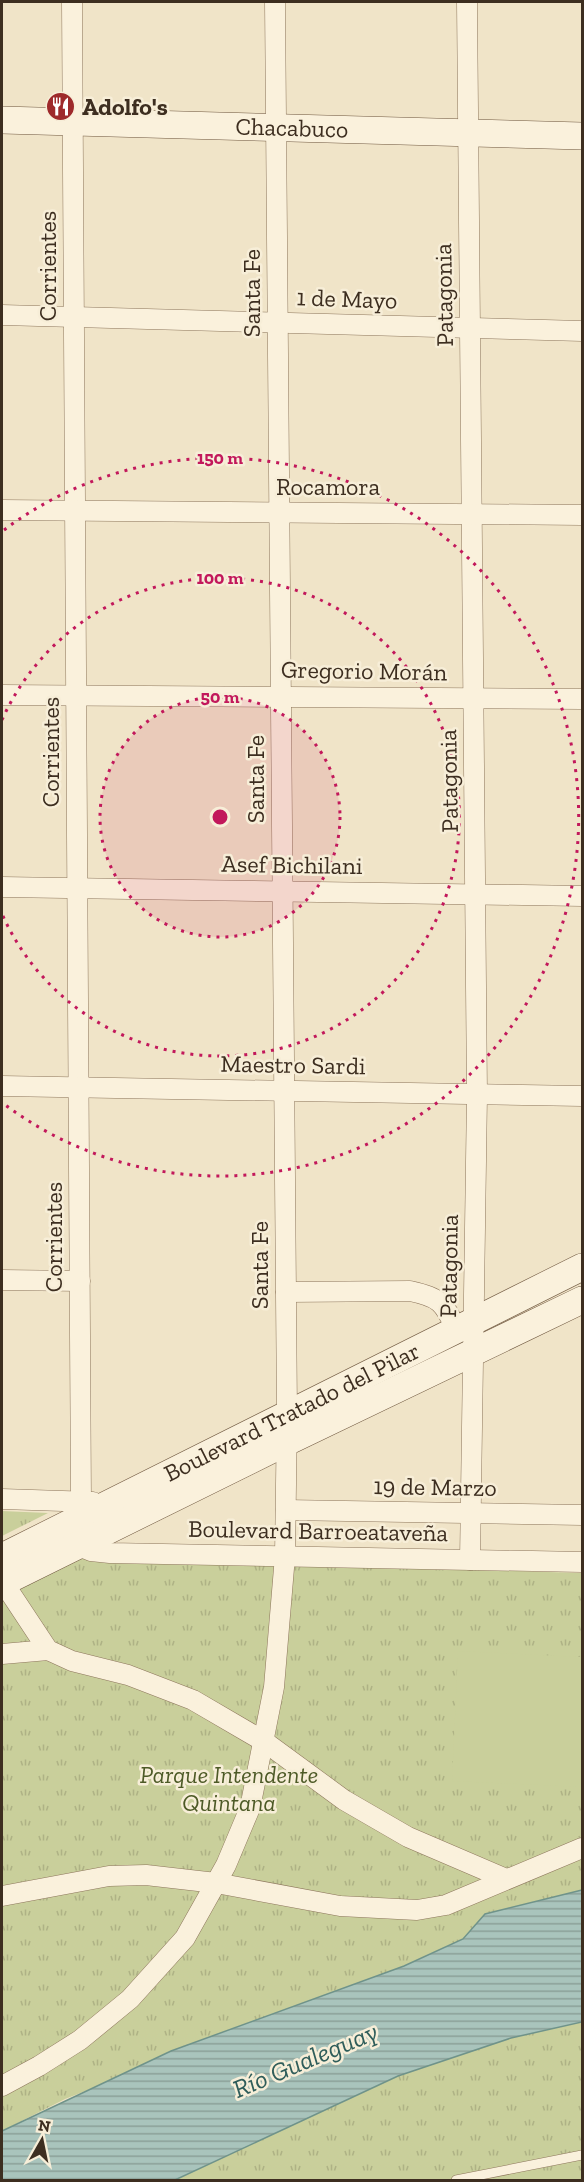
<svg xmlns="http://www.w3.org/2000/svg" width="584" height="2182" font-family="'Zilla Slab',serif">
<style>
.grass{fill:url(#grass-tufts)}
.pitch{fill:#c9cf9b}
.water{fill:url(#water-rules);stroke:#6f938a;stroke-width:1.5}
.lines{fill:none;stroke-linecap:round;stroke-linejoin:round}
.lane-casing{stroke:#8d765c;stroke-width:10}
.street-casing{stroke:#8d765c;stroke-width:21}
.secondary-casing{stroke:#6f573f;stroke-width:28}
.lane{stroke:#faf1dc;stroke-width:9}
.street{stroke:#faf1dc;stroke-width:20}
.secondary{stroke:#faf1dc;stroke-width:27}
.ring{fill:none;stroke:#c2185b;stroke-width:3;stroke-dasharray:3 6}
.labels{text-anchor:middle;stroke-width:5;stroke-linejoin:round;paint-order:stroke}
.poi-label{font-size:24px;font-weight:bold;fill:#3d2e20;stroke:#f7eed8;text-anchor:start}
.street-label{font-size:24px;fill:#3d2e20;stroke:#f7eed8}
.park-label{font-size:24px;font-style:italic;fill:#4d5a26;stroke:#f7eed8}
.water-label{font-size:26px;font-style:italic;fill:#2f5d5a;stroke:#f7eed8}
.centre{fill:#c2185b;stroke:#f7eed8;stroke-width:3}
.ring-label{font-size:18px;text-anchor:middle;font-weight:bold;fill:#c2185b;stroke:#f7eed8;stroke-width:5;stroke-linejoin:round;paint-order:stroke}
</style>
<defs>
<pattern id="grass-tufts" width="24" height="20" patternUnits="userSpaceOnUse" patternTransform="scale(1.5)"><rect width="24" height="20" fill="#c9cf9b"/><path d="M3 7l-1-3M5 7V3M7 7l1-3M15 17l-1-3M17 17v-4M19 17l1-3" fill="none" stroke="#aeb285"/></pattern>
<pattern id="water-rules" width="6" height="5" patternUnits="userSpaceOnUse" patternTransform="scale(1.5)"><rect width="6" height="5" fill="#a9c4bc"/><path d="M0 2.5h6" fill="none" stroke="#8ba098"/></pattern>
</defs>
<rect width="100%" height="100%" fill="#f0e4c8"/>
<g class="grass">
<path d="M2,1511L48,1513L2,1536Z"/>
<path d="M78,1555L113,1559L582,1573V1890L485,1914L463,1939L404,1966L65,2099L2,2131V1593Z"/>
<path d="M582,2022V2180H175L398,2076L511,2038Z"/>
</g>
<path class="pitch" d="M458,1651L582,1657V1787L452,1781Z"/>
<path class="water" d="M582,1890V2022L511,2038L398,2076L175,2180H2V2131L171,2051L404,1966L463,1939L485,1914Z"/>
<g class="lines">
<defs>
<path id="lane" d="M456,2180L582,2155"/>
<g id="street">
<path d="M72,2L81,1501"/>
<path d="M467,2L477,1095L470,1560"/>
<path d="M2,315L582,331"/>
<path d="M2,510L582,515"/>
<path d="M2,695L582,699"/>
<path d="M2,887L582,896"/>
<path d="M2,1086L582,1096"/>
<path d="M2,1280L80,1281"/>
<path d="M286,1292L410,1291C439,1297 444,1302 456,1329"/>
<path d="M2,1499L93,1502"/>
<path d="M286,1510L582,1515"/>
<path d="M74,1540L76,1545L91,1551L110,1553L582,1562"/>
<path d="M3,1582L48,1650L72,1661L128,1675L193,1700L265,1742L344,1800L408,1837L506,1879"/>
<path d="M2,1654L48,1650"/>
<path d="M2,1896L109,1876L146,1875L216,1883L340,1906L417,1910L446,1905L582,1848"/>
<path d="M2,2086L39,2066L80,2040L130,1999L185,1938L226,1865L250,1808L274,1687L285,1556L287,1413L275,2"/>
</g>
<g id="secondary">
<path id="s1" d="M2,120L582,136"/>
<path id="s2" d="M2,1557L582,1267"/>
<path d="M2,1583L287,1442L582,1300"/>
</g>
</defs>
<use href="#lane" class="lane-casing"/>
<use href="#street" class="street-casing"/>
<use href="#secondary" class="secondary-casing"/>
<use href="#lane" class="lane"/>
<use href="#street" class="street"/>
<use href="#secondary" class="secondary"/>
</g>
<circle cx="220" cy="817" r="120" fill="#c2185b" fill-opacity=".12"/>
<g class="ring">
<circle cx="220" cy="817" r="120"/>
<path d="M2 720A239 239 0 1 1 2 914"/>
<path d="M4 530A359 359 0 1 1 4 1104"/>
</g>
<defs>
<symbol id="restaurant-disc" viewBox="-11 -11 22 22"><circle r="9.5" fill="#9e2a2b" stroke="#f7eed8"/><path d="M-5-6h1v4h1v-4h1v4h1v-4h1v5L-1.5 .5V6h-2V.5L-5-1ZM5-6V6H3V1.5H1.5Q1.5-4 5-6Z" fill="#fff"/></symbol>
</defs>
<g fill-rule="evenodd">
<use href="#restaurant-disc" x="44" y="90" width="33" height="33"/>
</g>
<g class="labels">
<g class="poi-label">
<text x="82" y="115">Adolfo's</text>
</g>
<g class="street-label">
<text dy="8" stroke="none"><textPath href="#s1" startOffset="290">Chacabuco</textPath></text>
<text transform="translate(48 266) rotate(-90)" y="8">Corrientes</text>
<text transform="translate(252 293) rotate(-90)" y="8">Santa Fe</text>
<text transform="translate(444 295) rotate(-91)" y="8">Patagonia</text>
<text transform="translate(347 299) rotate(2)" y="8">1 de Mayo</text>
<text x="328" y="495">Rocamora</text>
<text transform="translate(364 671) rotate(1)" y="8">Gregorio Morán</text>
<text transform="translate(51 752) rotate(-90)" y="8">Corrientes</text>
<text transform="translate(256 779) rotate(-90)" y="8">Santa Fe</text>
<text transform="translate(449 781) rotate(-91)" y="8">Patagonia</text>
<text transform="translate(292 865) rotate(1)" y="8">Asef Bichilani</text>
<text transform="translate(293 1065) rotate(1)" y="8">Maestro Sardi</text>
<text transform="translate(54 1237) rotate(-90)" y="8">Corrientes</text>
<text transform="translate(260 1265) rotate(-90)" y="8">Santa Fe</text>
<text transform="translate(449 1266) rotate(-89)" y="8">Patagonia</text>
<text dy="8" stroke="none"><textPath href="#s2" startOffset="324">Boulevard Tratado del Pilar</textPath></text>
<text transform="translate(435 1487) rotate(1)" y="8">19 de Marzo</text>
<text transform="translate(318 1531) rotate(1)" y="8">Boulevard Barroeataveña</text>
</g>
<g class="park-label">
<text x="229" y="1783">Parque Intendente<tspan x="229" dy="28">Quintana</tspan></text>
</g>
<g class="water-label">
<text transform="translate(305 2060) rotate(-23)" y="9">Río Gualeguay</text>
</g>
</g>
<circle cx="220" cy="817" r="9" class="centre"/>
<g class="ring-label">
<text x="220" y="464">150 m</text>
<text x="220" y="584">100 m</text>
<text x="220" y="703">50 m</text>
</g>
<rect width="584" height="2182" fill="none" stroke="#3d2e20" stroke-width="6"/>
<g transform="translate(42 2140) rotate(9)" stroke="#f7eed8" stroke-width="4.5" paint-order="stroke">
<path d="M0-4.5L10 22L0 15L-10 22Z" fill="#3d2e20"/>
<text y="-9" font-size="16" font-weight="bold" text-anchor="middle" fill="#3d2e20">N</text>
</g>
</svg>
